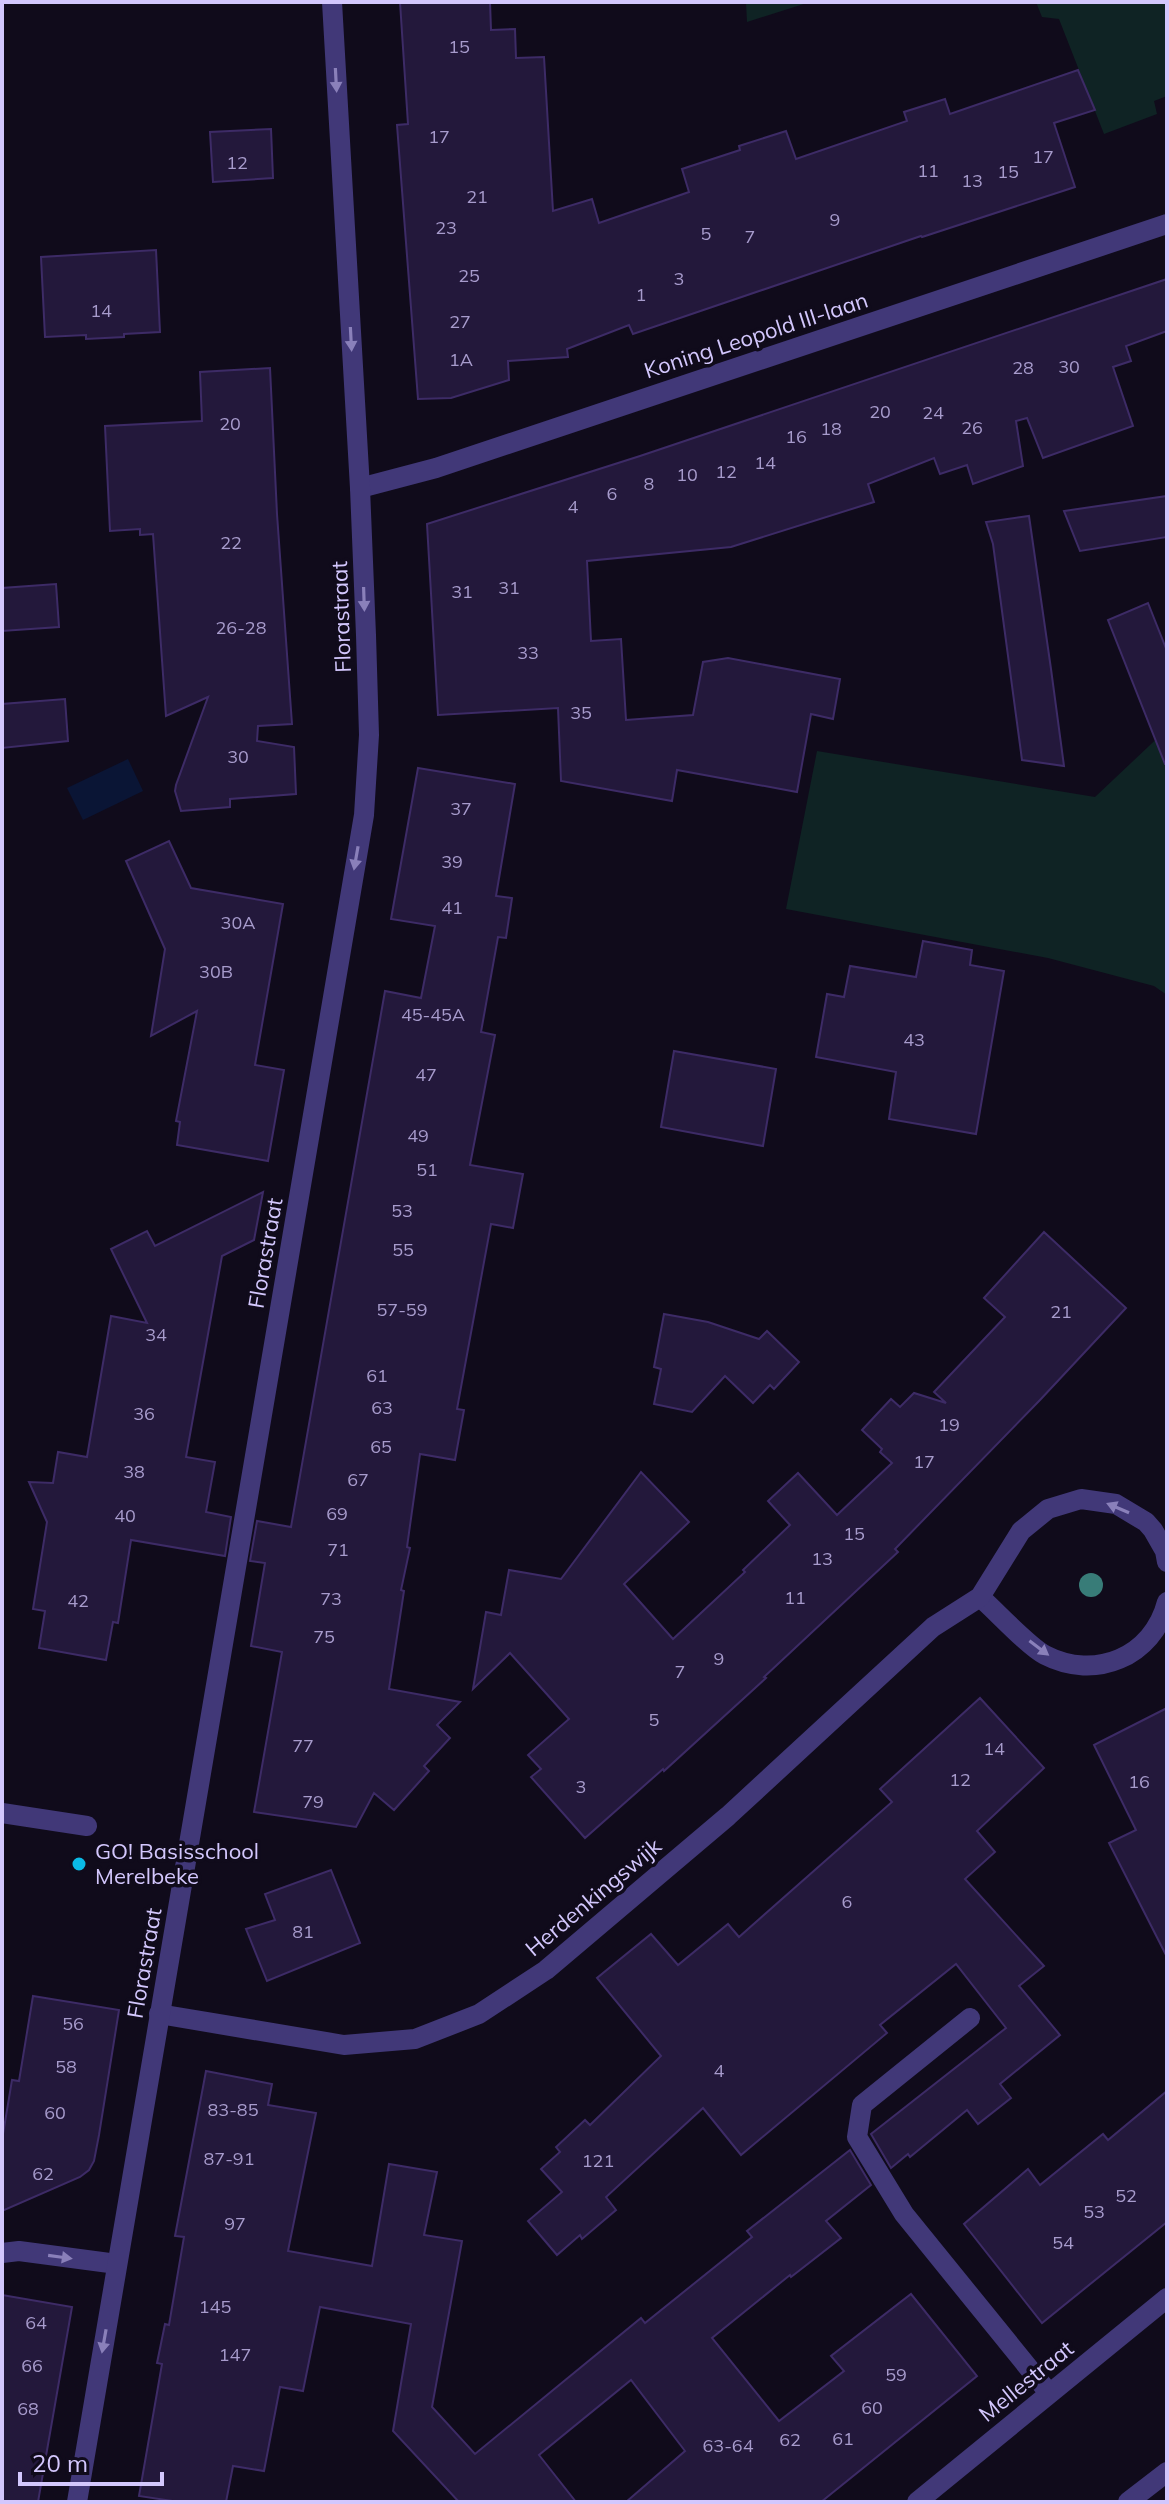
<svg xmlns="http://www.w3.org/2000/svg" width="1169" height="2504" font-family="Mulish,sans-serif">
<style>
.green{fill:#0f2324}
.water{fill:#0a1535}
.building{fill:#23183b;stroke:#3d2b66;stroke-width:2}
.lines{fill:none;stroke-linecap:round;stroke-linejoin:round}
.minor{stroke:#413878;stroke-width:20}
.tree{fill:#387c78}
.oneway{fill:#8a80ba}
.poi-dot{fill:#0abae6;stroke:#100b1b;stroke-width:3}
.labels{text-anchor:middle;stroke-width:7;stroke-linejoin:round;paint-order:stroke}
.number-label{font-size:18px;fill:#a79bcc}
.street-label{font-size:22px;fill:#d3c7fd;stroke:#100b1b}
.poi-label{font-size:22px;fill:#d3c7fd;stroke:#100b1b;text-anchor:start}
</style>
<rect width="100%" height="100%" fill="#100b1b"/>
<g class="green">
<path d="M746,2H810L747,22Z"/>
<path d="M1036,2H1167V96L1154,101L1157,114L1104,134L1059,19L1042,17Z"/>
<path d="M1167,729V995L1154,986L1048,958L786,909L817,751L1095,797Z"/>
</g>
<path class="water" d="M128,759L143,791L83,820L67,788Z"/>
<g class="building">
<path d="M400,2H490L491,30L515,29L516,58L544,57L553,211L592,199L599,223L689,192L682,169L740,150L739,146L786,131L796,159L907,121L904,112L945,99L950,114L1078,70L1095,110L1054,123L1075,187L922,237L921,236L633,334L629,325L567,349L568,357L508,361L509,380L451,398L418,399L397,125L408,124Z"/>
<path d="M271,129L273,178L213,182L210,132Z"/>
<path d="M156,250L160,332L124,334V337L86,339V335L45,337L41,257Z"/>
<path d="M1167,279V331L1126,346L1131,361L1113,367L1133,426L1043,458L1027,418L1016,421L1023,466L973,484L967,465L940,474L934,458L868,484L874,502L731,547L587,561L591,641L621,639L626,720L693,715L703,662L728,658L840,679L833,719L811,714L797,792L677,770L672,801L561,781L558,708L438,715L427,524L640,456Z"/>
<path d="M270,368L277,514L292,724L258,726L257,741L294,747L296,794L230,799V807L181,811L175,791L176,785L208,697L166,716L153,534L140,535V529L110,531L105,426L202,421L200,372Z"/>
<path d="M1167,496V537L1080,551L1064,511Z"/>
<path d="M1029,516L1051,669L1064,766L1022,760L993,544L986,522Z"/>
<path d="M56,584L59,627L2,631V588Z"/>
<path d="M1148,603L1167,651V764H1165L1108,620Z"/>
<path d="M65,699L68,741L2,748V704Z"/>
<path d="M418,768L515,784L496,896L512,898L506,938L498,937L481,1032L495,1035L470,1165L523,1174L513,1228L491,1224L457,1409L464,1410L455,1460L420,1454L407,1547L410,1548L401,1590L404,1591L389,1689L460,1702L437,1725L450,1738L424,1766L429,1771L394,1810L374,1793L356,1827L254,1812L282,1652L251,1646L265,1563L250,1561L257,1521L291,1527L385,991L421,998L435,926L391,919Z"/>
<path d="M169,841L191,888L283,904L255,1065L284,1070L268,1161L177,1145L180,1122L176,1121L197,1011L151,1036L165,949L126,861Z"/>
<path d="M923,941L972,950L970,965L1004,971L976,1134L889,1119L896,1072L816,1057L827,994L844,997L850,966L916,977Z"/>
<path d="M674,1051L776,1069L763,1146L661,1127Z"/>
<path d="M263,1192L254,1240L222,1256L186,1457L215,1462L206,1512L231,1517L225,1556L131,1540L118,1623L113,1622L106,1660L39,1648L45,1611L33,1609L47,1522L29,1482L53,1483L58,1452L87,1457L111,1316L147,1323L111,1249L147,1231L155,1246Z"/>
<path d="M1044,1232L1126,1308L1040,1400L895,1549L898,1552L764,1677L766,1678L664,1771L663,1769L585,1838L531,1777L541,1769L528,1755L569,1719L510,1653L473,1689L486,1612L501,1615L509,1570L561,1579L641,1472L689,1522L624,1584L673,1639L745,1572L743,1570L790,1525L768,1501L798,1473L837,1515L892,1463L880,1452L882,1449L862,1430L891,1399L900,1407L914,1393L946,1403L934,1392L1005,1317L984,1298Z"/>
<path d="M664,1314L708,1322L759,1339L767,1331L799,1362L774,1389L770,1385L753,1403L725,1376L692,1412L654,1404L661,1369L654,1367Z"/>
<path d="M980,1698L1044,1768L977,1831L995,1852L965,1879L1044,1966L1019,1986L1060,2035L1000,2084L1011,2098L978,2124L967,2110L910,2157L908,2154L891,2168L871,2134L1006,2028L956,1964L880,2025L887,2033L741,2155L703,2108L606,2197L616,2210L582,2239L580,2235L557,2255L528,2221L562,2192L541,2169L560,2152L556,2147L585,2120L590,2125L661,2056L597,1978L651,1934L678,1965L728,1924L739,1937L892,1802L880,1789Z"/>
<path d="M1167,1708V1957L1109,1843L1136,1830L1094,1745Z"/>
<path d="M331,1870L360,1943L267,1981L246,1929L275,1920L265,1894Z"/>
<path d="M33,1996L119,2010L99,2135L94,2161L89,2170L80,2177L2,2211V2140L12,2080L19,2081Z"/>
<path d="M206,2071L272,2084L268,2105L316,2113L288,2251L372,2266L389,2164L437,2172L424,2235L462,2241L432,2407L475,2454L641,2318L645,2323L752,2237L747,2231L850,2150L871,2185L826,2221L841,2238L791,2277L790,2275L712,2338L779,2421L844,2371L831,2356L911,2294L977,2376L821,2502H626L685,2451L631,2380L539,2455L576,2502H459L393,2431L411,2324L320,2307L303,2391L280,2387L264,2471L233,2466L226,2502H179L139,2496L162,2364L157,2363L165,2324L169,2325L184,2237L175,2236Z"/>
<path d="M1167,2091V2222L1042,2323L964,2224L1028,2169L1040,2185L1103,2134L1108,2140Z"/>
<path d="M2,2295L72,2307L38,2502H2Z"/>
</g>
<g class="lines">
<g class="minor">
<path d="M360,488L436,468L1167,224"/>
<path d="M980,1597C996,1611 1028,1646 1045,1655C1095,1681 1153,1657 1167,1602"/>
<path d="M2,1813L87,1826"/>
<path d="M159,2014L344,2045L415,2039L479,2014L546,1970L728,1816L933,1627L980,1597L1021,1531L1048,1509L1081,1499L1116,1504L1146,1522L1153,1530L1165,1551L1167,1562"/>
<path d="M970,2018L862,2105L857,2137L904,2214L1049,2393"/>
<path d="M2,2253L19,2251L117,2264"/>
<path d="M77,2502L364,815L369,735L366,635L360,488L332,2"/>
<path d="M917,2502L1167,2298"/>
<path d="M1128,2502L1167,2472"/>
</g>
</g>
<circle class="tree" cx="1091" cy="1585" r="12"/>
<defs><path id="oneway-solid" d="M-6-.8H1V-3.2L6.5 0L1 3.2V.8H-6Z" transform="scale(2)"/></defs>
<g class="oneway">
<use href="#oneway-solid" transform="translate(336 80) rotate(87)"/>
<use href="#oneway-solid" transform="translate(351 339) rotate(87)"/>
<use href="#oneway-solid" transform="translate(364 599) rotate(88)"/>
<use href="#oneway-solid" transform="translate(356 858) rotate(100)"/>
<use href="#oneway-solid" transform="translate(1118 1508) rotate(-157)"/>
<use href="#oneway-solid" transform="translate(1039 1648) rotate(37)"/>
<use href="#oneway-solid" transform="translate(60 2257) rotate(8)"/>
<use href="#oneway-solid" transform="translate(104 2341) rotate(100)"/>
</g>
<circle class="poi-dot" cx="79" cy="1864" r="8"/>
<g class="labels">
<g class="number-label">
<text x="459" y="53">15</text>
<text x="439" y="143">17</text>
<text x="1043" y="163">17</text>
<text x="237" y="169">12</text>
<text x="928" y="177">11</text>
<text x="1008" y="178">15</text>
<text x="972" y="187">13</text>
<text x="477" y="203">21</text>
<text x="835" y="226">9</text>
<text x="446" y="234">23</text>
<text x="706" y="240">5</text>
<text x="750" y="243">7</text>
<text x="469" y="282">25</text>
<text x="679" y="285">3</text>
<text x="641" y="301">1</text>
<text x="101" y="317">14</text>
<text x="460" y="328">27</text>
<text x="461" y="366">1A</text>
<text x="1069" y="373">30</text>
<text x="1023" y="374">28</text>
<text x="880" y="418">20</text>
<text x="933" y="419">24</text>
<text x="230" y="430">20</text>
<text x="972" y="434">26</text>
<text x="831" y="435">18</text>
<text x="796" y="443">16</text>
<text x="765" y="469">14</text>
<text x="726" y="478">12</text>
<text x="687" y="481">10</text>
<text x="649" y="490">8</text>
<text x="612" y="500">6</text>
<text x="573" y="513">4</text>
<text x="231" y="549">22</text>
<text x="509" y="594">31</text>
<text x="462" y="598">31</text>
<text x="241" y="634">26-28</text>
<text x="528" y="659">33</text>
<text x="581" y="719">35</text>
<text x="238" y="763">30</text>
<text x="461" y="815">37</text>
<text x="452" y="868">39</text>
<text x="452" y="914">41</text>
<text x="238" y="929">30A</text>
<text x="216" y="978">30B</text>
<text x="433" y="1021">45-45A</text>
<text x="914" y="1046">43</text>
<text x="426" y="1081">47</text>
<text x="418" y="1142">49</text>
<text x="427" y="1176">51</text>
<text x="402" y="1217">53</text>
<text x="403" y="1256">55</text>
<text x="402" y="1316">57-59</text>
<text x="1061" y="1318">21</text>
<text x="156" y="1341">34</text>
<text x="377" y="1382">61</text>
<text x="382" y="1414">63</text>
<text x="144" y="1420">36</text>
<text x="949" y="1431">19</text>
<text x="381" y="1453">65</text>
<text x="924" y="1468">17</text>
<text x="134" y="1478">38</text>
<text x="358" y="1486">67</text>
<text x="337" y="1520">69</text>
<text x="125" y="1522">40</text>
<text x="854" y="1540">15</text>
<text x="338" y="1556">71</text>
<text x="822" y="1565">13</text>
<text x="795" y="1604">11</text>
<text x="331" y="1605">73</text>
<text x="78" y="1607">42</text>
<text x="324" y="1643">75</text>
<text x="719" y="1665">9</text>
<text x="680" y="1678">7</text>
<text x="654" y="1726">5</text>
<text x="303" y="1752">77</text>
<text x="994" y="1755">14</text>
<text x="960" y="1786">12</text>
<text x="1139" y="1788">16</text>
<text x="581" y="1793">3</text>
<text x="313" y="1808">79</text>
<text x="847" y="1908">6</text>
<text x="303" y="1938">81</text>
<text x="73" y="2030">56</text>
<text x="66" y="2073">58</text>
<text x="719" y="2077">4</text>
<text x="233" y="2116">83-85</text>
<text x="55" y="2119">60</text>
<text x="229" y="2165">87-91</text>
<text x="598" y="2167">121</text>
<text x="43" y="2180">62</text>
<text x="1126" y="2202">52</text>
<text x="1094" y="2218">53</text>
<text x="235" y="2230">97</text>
<text x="1063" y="2249">54</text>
<text x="215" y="2313">145</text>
<text x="36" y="2329">64</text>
<text x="235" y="2361">147</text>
<text x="32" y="2372">66</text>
<text x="896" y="2381">59</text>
<text x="872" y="2414">60</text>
<text x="28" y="2415">68</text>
<text x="843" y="2445">61</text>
<text x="790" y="2446">62</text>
<text x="728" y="2452">63-64</text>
</g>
<g class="street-label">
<text transform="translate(756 335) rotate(-18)" y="8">Koning Leopold III-laan</text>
<text transform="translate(341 617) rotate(-92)" y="8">Florastraat</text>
<text transform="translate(265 1253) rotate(-80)" y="8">Florastraat</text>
<text transform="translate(593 1897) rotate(-40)" y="8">Herdenkingswijk</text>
<text transform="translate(144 1963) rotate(-80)" y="8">Florastraat</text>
<text transform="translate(1026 2381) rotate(-39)" y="8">Mellestraat</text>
</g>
<g class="poi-label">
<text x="95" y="1859">GO! Basisschool<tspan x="95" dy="25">Merelbeke</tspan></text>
</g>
</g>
<rect width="1169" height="2504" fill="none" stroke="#d3c7fd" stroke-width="8"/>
<path d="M20 2472v12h142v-12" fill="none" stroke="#d3c7fd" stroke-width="4"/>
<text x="32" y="2472" font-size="24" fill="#d3c7fd" stroke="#100b1b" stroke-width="6" paint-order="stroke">20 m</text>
</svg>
